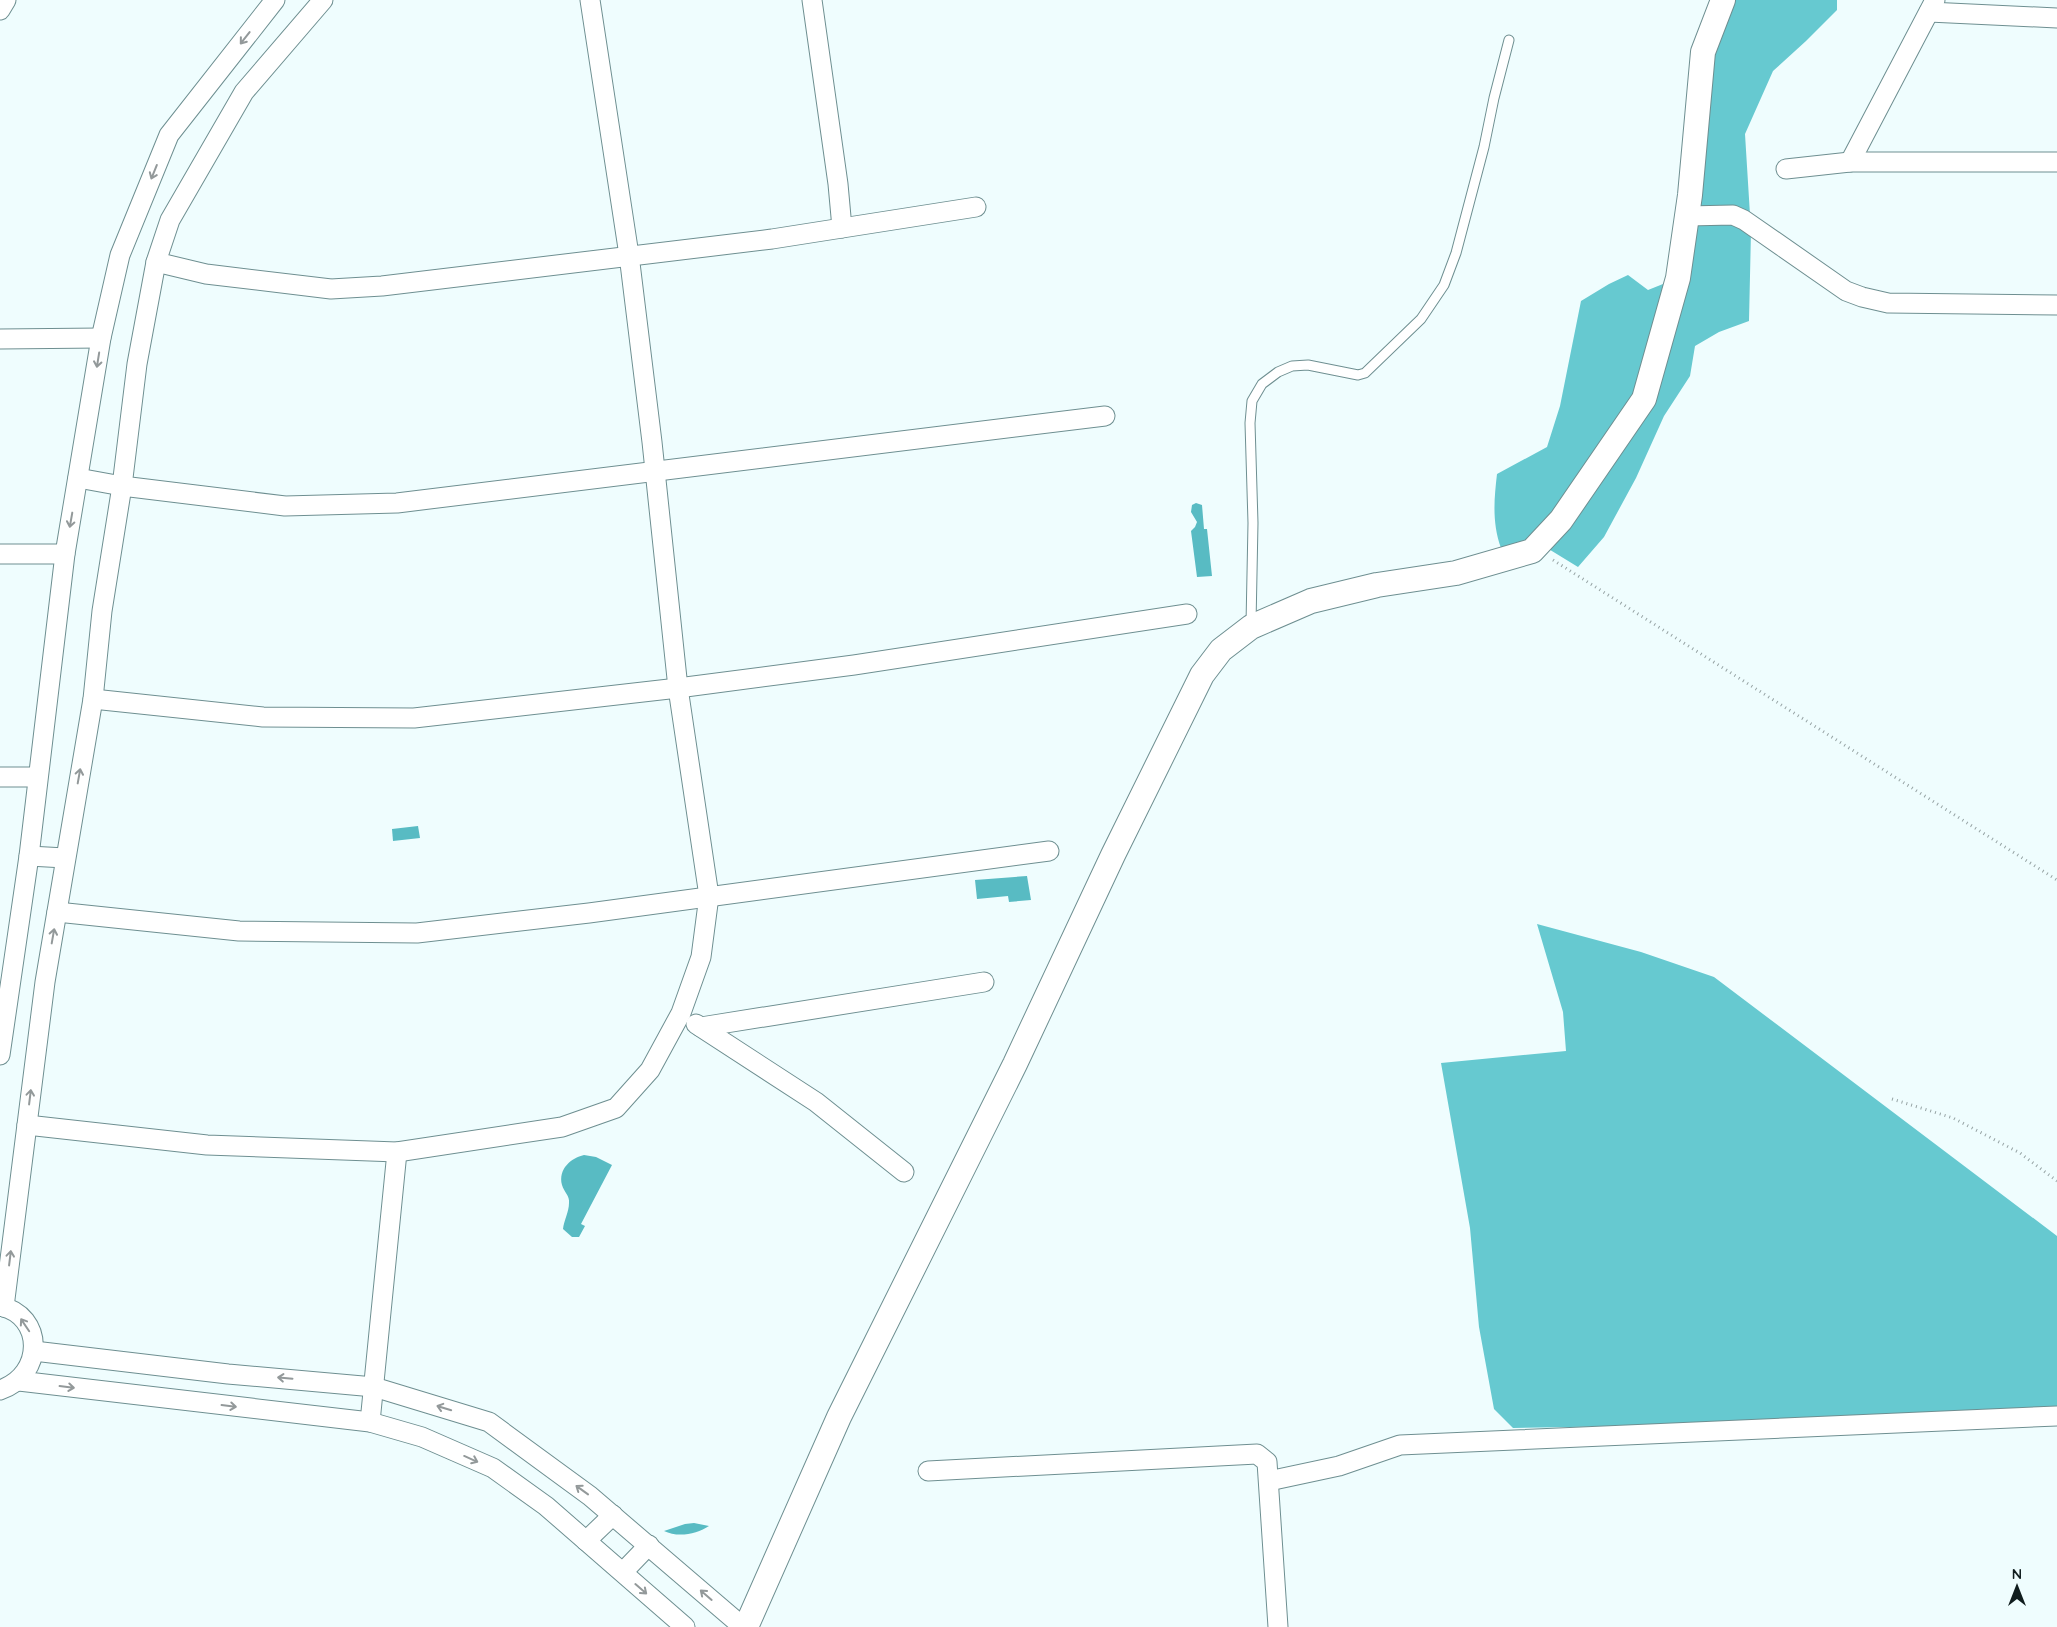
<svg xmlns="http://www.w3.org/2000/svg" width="2057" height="1627" font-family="Quicksand,sans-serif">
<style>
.forest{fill:#66c9d0}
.water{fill:#58bbc3}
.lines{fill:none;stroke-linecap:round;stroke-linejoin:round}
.service-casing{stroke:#6e8f91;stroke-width:11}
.minor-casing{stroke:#6e8f91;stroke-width:21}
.tertiary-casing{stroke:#6e8f91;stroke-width:26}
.path{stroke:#96a3a4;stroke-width:3;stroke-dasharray:1 4;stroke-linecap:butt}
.service{stroke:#fff;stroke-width:9}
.minor{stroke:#fff;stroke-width:19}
.tertiary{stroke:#fff;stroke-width:24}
.oneway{stroke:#93999a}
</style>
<rect width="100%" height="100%" fill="#effdfe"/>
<g class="forest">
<path d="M1723,0H1837V10L1806,41L1773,71L1745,134L1751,231L1749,321L1719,332L1695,346L1690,376L1664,416L1636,478L1604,537L1578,567L1547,548H1501C1492,523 1494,500 1497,474L1547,447L1560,406L1581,301L1609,284L1628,275L1648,290L1678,278Z"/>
<path d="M1537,924L1641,952L1714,977L2057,1236V1412L1751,1424L1513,1428L1494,1409L1479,1327L1470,1228L1441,1063L1566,1051L1563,1012Z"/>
</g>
<g class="water">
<path d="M1196,503L1202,505L1204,529H1207L1212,576L1197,577L1191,531L1195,527L1197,522L1191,512L1192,505Z"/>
<path d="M418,826L420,838L393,841L392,829Z"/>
<path d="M1027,876L1031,900L1009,902L1008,896L977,899L975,880Z"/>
<path d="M584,1155L596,1157L612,1165L581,1224L585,1226L579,1237H572L563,1229C564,1220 569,1212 569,1203C570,1196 564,1192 562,1185C558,1169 571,1158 584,1155Z"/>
<path d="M694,1523L709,1526C697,1534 678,1538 664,1531L685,1524Z"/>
</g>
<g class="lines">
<defs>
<path id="service" d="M1251,624L1253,523L1250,423L1252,401L1262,384L1278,372L1292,366L1308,365L1358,375L1365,373L1421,319L1444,285L1456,253L1484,147L1494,98L1509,40"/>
<g id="minor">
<path d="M812,0L838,184L842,228"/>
<path d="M0,10L6,0"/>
<path d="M1929,12L2057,18"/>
<path d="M1850,162L1935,0"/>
<path d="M1786,169L1850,162H2057"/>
<path d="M1687,216L1733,215L1744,220L1846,291L1862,297L1888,303L2057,305"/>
<path d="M156,262L206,274L331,289L382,286L772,239L976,207"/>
<path d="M0,339L101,338"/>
<path d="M78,478L122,486L285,506L397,503L1105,416"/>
<path d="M0,554H65"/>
<path d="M93,699L263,717L414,718L678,688L854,665L1187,614"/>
<path d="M0,777H37"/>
<path d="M29,856L65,858"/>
<path d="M57,912L239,931L417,933L589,913L1049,851"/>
<path d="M696,1024L816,1102L904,1172"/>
<path d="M701,1027L984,982"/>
<path d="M0,1055L29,856L65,554L101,338L120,255L169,135L275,0"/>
<path d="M27,1125L207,1145L397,1152L562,1127L616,1108L650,1070L681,1013L701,957L709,896L678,688L652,442L629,255L590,0"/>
<path d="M0,1306C44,1315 45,1375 0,1390"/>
<path d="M4,1307L45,982L93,699L102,611L122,486L137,364L156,262L170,220L244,92L323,0"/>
<path d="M34,1351L228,1374L374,1387L489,1422L590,1496L743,1627"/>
<path d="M19,1381L370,1422L422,1437L493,1468L546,1506L685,1627"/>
<path d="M370,1422L397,1152"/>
<path d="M928,1471L1257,1454L1267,1462L1278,1627"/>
<path d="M1269,1481L1339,1466L1400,1445L2057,1416"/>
<path d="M586,1541L613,1515"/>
<path d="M623,1572L649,1545"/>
</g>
<path id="tertiary" d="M746,1627L839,1417L1015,1064L1113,855L1202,675L1221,650L1251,627L1311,601L1377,585L1456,573L1532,551L1561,520L1644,399L1678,278L1690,195L1703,52L1723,0"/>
</defs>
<use href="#service" class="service-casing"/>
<use href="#minor" class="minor-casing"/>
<use href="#tertiary" class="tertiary-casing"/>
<g class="path">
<path d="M1553,560L2057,880"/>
<path d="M1892,1099L1953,1118L2020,1153L2057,1181"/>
</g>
<use href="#service" class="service"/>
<use href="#minor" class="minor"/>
<use href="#tertiary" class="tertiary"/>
</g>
<defs><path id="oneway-shaft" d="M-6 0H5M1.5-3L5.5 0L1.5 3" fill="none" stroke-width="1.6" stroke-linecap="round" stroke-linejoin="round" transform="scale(1.25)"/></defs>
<g class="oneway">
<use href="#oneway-shaft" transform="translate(245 38) rotate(128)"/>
<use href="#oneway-shaft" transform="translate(154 172) rotate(112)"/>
<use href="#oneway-shaft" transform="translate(98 360) rotate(99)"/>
<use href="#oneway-shaft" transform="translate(71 520) rotate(100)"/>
<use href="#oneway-shaft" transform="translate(79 776) rotate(-80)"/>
<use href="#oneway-shaft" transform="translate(53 936) rotate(-80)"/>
<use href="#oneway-shaft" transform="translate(30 1097) rotate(-83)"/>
<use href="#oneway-shaft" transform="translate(10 1258) rotate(-83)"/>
<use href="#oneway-shaft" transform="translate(25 1325) rotate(-124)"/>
<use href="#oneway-shaft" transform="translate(285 1378) rotate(-175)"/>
<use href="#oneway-shaft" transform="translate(67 1387) rotate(7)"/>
<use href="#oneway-shaft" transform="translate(229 1406) rotate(7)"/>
<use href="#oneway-shaft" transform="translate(444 1408) rotate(-163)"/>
<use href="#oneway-shaft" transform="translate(471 1459) rotate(24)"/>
<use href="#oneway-shaft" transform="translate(582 1490) rotate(-144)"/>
<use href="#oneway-shaft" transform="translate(641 1589) rotate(41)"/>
<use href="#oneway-shaft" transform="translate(706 1595) rotate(-139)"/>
</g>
<g transform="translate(2017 1587)" stroke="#effdfe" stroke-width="4" paint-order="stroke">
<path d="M0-4L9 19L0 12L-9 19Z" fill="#101d1e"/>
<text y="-8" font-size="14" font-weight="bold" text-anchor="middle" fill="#101d1e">N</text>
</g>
</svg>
